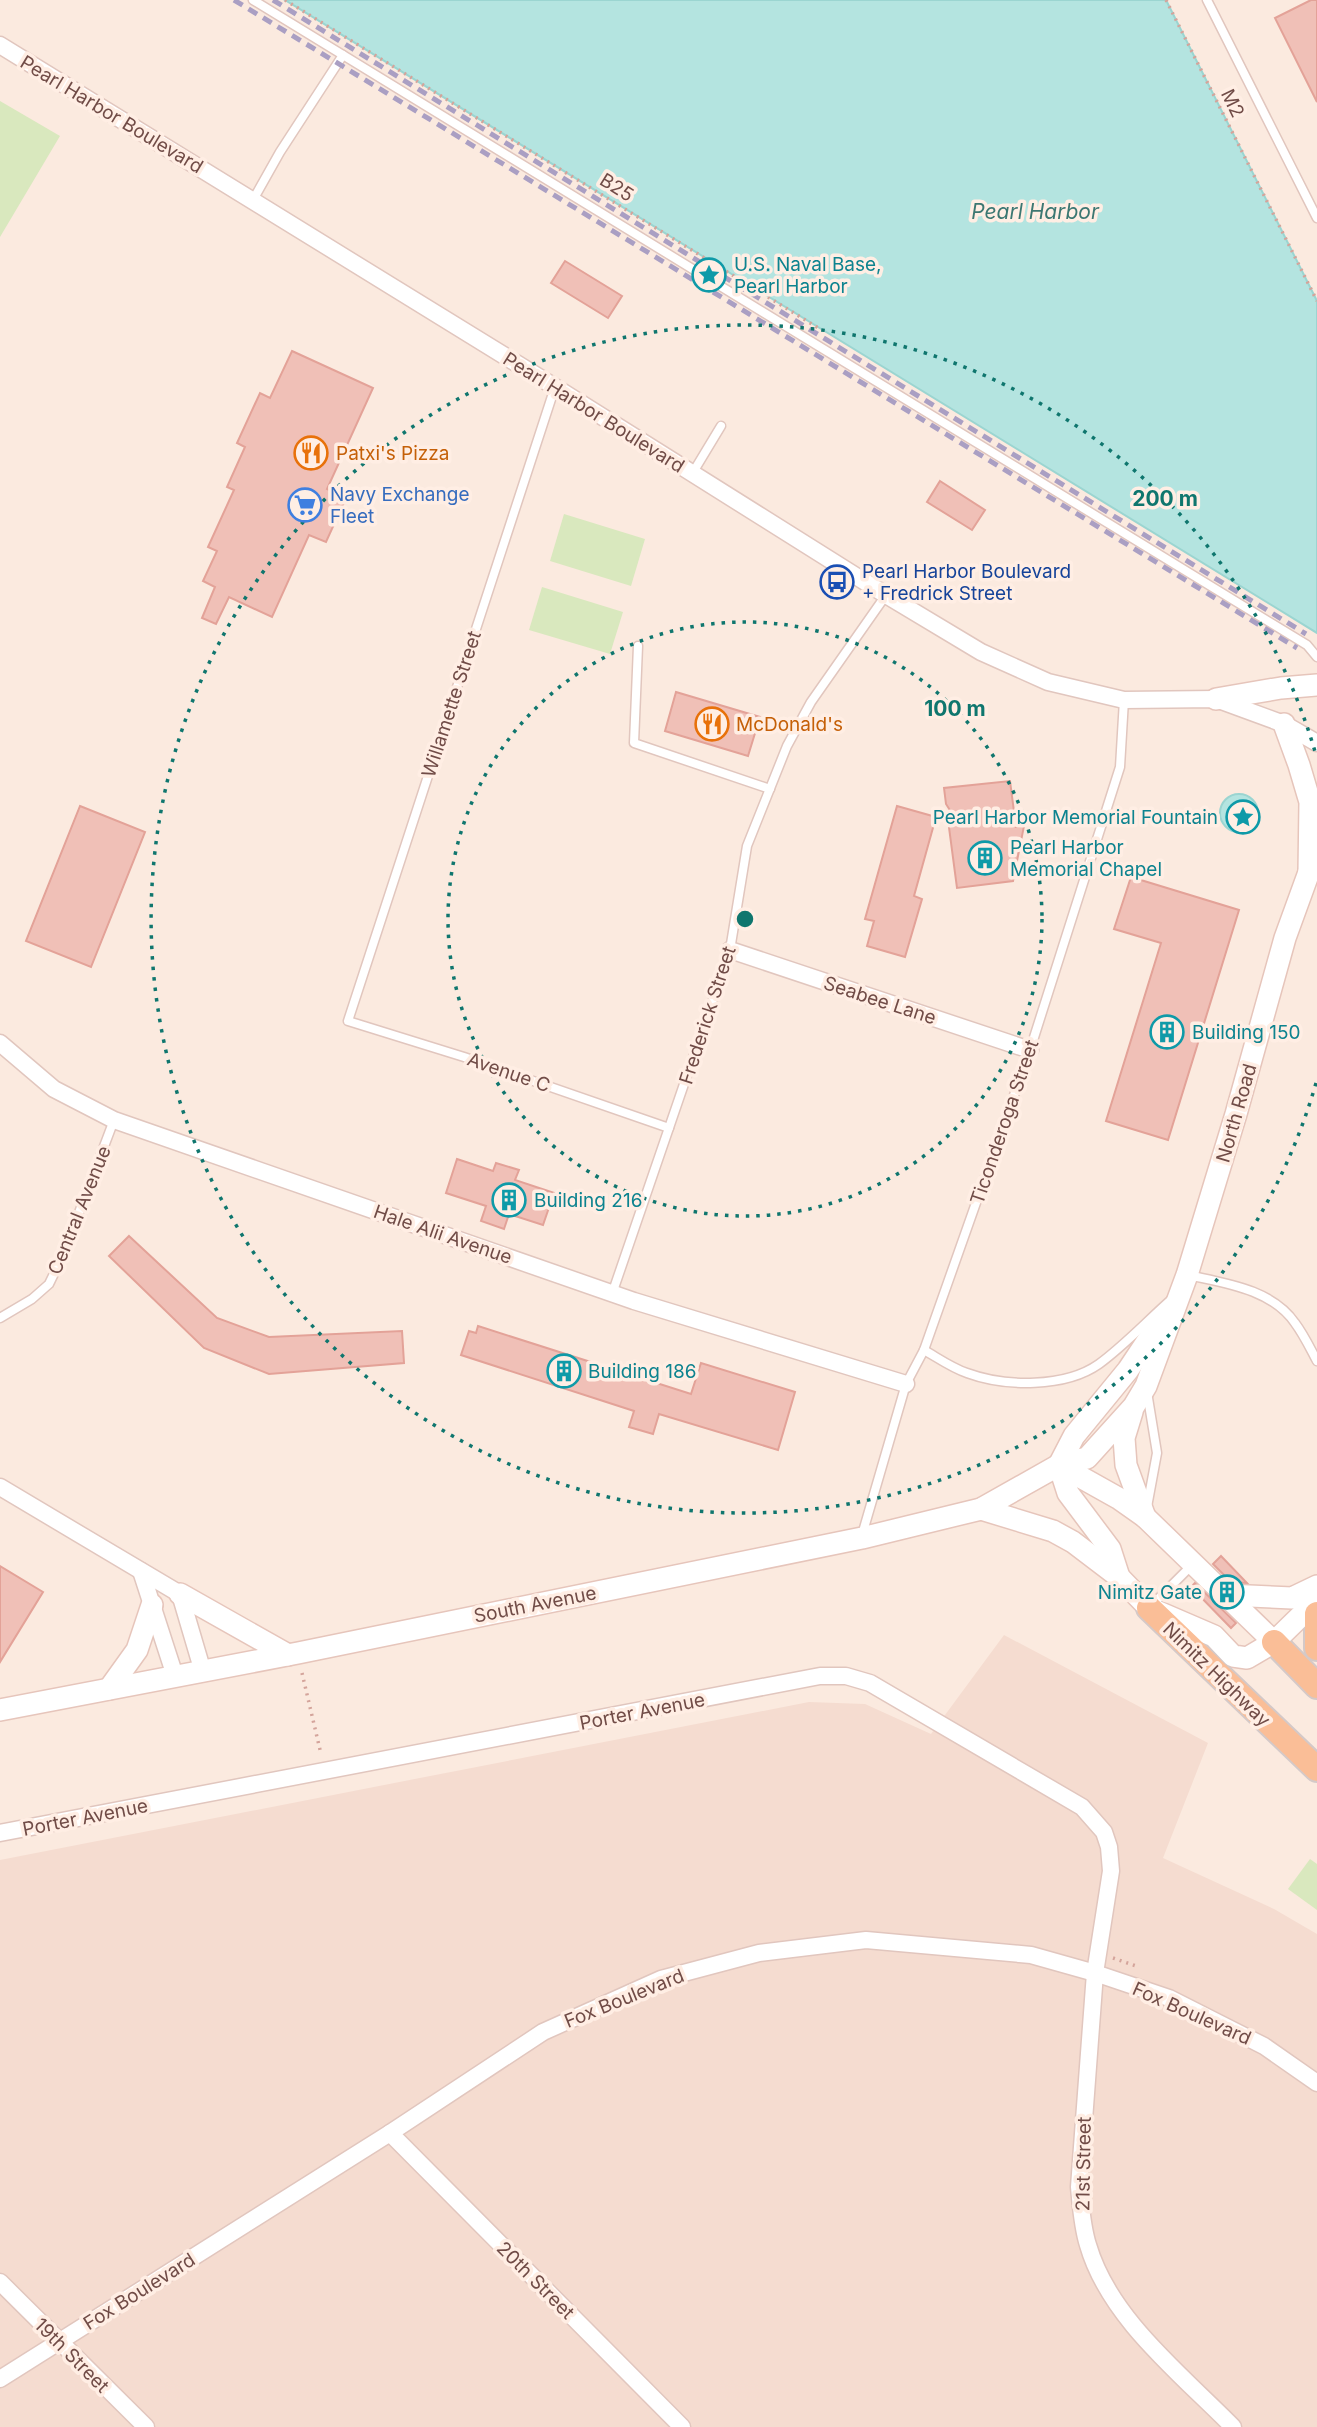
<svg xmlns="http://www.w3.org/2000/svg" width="1317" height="2427" font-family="Inter,sans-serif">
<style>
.residential{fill:#f5dcd0}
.green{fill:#d9e8be}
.water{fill:#b4e4e0;stroke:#9bd5d1;stroke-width:2}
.building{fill:#f0c0b7;stroke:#e3a298;stroke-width:2}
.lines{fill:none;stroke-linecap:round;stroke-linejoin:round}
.lane-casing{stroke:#e1c6be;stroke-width:11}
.street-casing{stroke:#e1c6be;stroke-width:19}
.secondary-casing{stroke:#e6c5bb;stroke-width:24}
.primary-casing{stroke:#d4c9c8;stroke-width:28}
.path{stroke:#d4a49b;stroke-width:3.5;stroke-dasharray:2 5;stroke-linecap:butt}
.lane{stroke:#fff;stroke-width:8}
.street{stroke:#fff;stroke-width:16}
.secondary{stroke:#fff;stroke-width:21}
.primary{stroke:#fabe97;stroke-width:24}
.rail{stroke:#aa9fc3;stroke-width:5;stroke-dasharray:10 7;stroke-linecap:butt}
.ring{fill:none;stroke:#0f766e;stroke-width:3.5;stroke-dasharray:3.5 7}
.labels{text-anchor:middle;stroke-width:7;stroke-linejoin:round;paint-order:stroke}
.street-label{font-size:19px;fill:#714c47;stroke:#ffeee4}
.culture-label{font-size:19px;fill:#0d838f;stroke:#ffeee4;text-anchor:start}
.food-label{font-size:19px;fill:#c56008;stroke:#ffeee4;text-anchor:start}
.shop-label{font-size:19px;fill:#366cbe;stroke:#ffeee4;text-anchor:start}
.transit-label{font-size:19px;fill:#164399;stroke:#ffeee4;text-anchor:start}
.water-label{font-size:21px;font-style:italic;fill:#3c7772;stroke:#ffeee4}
.centre{fill:#0f766e;stroke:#ffeee4;stroke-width:3.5}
.ring-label{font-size:21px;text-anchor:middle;font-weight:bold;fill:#0f766e;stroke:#ffeee4;stroke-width:7;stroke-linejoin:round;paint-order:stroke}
</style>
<rect width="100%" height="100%" fill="#fbeadf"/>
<path class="residential" d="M1004,1635L1208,1743L1163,1858L1274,1909L1317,1934V2427H0V1860L809,1702L865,1704L931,1734Z"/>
<g class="green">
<path d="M0,101L60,136L0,237Z"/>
<path d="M564,514L645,539L631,586L550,561Z"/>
<path d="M542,587L623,612L610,654L529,630Z"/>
<path d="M1310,1859L1317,1864V1910L1288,1889Z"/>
</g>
<g class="water">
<path d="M285,0H1166L1317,301V633Z"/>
<circle cx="1239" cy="813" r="19"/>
</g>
<g class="building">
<path d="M1311,0H1317V102L1275,18Z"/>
<path d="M565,261L622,296L608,318L551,283Z"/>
<path d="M292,351L373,388L327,489L346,498L326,542L309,535L272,617L229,597L216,624L202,618L215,587L203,581L217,551L208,547L234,490L227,487L245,447L237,443L260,393L270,398Z"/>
<path d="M940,481L985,510L972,530L927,502Z"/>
<path d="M676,692L760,717L748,756L665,731Z"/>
<path d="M1010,781L1016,827L1024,826L1013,881L957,888L948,820L958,823L946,804L944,788Z"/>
<path d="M80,806L145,832L91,967L26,941Z"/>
<path d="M897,806L936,817L914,896L922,899L905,957L867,946L874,921L865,919Z"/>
<path d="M1131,877L1239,910L1168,1140L1106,1121L1161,943L1114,929Z"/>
<path d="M457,1159L493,1171L496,1163L519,1170L515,1180L554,1193L543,1225L509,1214L504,1229L481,1221L486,1206L446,1193Z"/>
<path d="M129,1236L217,1318L269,1337L402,1331L404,1363L269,1374L204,1348L109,1256Z"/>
<path d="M478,1326L691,1394L701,1363L795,1392L778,1450L659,1414L653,1434L629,1427L634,1411L461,1355L469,1331L476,1333Z"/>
<path d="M1221,1556L1247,1583L1231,1582L1213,1564Z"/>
<path d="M0,1566L43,1592L0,1662Z"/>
<path d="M1195,1583L1236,1623L1231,1628L1191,1587Z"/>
</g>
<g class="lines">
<defs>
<g id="lane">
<path d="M253,0L1307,645L1317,657"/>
<path d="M1207,0L1317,218"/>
<path d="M253,200L280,152L343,55"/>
<path d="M555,387L348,1021L464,1057L669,1128"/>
<path d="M692,474L721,426"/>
<path d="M638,646L634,743L770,789"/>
<path d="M1188,1275C1224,1283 1272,1289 1295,1323C1304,1335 1310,1348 1317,1361"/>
<path d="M612,1294L730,950L747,846L787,746L811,702L886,595"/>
<path d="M0,1318L32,1299L49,1284L63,1255L114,1120"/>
<path d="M924,1350C938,1358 952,1368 967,1373C1005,1387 1065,1388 1099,1364C1125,1345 1148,1320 1172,1299"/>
<path d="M1147,1392L1157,1453L1147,1507"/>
<path d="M862,1535L906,1384L924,1350L1030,1050L1120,767L1124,700"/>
<path d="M1152,1605L1192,1565"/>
</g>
<g id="street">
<path d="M0,45L555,387L886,595L981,652L1048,682L1124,700L1216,699L1284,724L1317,743"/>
<path d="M730,950L1030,1050"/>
<path d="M0,1043L54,1089L114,1120L634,1301L906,1384"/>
<path d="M0,1487L180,1594L203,1672"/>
<path d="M141,1571L175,1676"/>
<path d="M0,1833L820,1676H846L870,1683L1082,1807L1104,1832L1109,1847L1111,1871L1095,1973L1079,2187C1081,2207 1082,2226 1088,2245C1109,2318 1181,2374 1233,2427"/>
<path d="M390,2133L682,2427"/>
<path d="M0,2282L146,2427"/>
<path d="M0,2379L390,2133L543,2032L661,1979L759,1953L866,1940L1031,1955L1095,1973L1169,1998L1264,2046L1317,2083"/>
</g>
<g id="secondary">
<path d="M1216,699L1281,688L1317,685"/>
<path d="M1284,724L1299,765L1310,802L1309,872"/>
<path d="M1132,1412L1124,1438L1126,1465L1145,1517"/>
<path d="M1059,1465L1118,1498L1145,1517L1274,1642"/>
<path d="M1059,1465L1074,1436L1128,1370L1162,1319"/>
<path d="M1059,1465L1068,1493L1110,1549L1119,1577"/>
<path d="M981,1509L1053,1531L1073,1542L1119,1577L1149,1608L1214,1636L1233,1656L1247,1658L1274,1642L1317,1600"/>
<path d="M180,1594L288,1655"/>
<path d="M1227,1595L1292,1598L1317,1586"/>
<path d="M109,1689L137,1650L152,1605"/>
<path d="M0,1710L298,1653L862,1538L981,1509L1059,1465L1087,1458L1134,1406L1146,1386L1187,1275L1236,1114L1285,938L1309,872L1317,858"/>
</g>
<g id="primary">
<path d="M1149,1608L1317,1769"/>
<path d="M1317,1614V1648"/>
<path d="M1274,1642L1317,1686"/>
</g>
</defs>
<use href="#lane" class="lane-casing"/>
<use href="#street" class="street-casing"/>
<use href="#secondary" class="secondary-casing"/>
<use href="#primary" class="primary-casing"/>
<g class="path">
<path d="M285,0L820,329"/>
<path d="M1166,0L1317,301"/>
<path d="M302,1673L321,1754"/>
<path d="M1113,1958L1139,1967"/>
</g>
<use href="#lane" class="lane"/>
<use href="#street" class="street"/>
<use href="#secondary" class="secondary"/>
<use href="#primary" class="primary"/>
<g class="rail">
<path d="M234,0L1297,648"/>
<path d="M273,0L1306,634"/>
</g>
</g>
<g class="ring">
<circle cx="745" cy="919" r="297"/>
<path d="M1316 1083A594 594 0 1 1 1316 755"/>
</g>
<defs>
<symbol id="sight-ring" viewBox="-11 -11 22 22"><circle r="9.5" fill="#ffeee4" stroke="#0f9aa8" stroke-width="1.5"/><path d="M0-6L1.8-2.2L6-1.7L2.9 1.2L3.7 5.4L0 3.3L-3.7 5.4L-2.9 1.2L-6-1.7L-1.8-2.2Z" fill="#0f9aa8"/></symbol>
<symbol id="restaurant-ring" viewBox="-11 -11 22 22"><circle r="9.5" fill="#ffeee4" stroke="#e8710a" stroke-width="1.5"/><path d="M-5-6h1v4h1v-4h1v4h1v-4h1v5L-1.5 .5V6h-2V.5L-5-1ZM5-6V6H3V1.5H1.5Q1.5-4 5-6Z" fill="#e8710a"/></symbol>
<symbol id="supermarket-ring" viewBox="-11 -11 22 22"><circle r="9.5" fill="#ffeee4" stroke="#3f7fe0" stroke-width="1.5"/><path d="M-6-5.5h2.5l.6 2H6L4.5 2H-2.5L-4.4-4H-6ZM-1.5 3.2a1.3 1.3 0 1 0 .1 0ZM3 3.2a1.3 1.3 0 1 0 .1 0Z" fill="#3f7fe0"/></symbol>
<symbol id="bus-ring" viewBox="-11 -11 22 22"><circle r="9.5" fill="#ffeee4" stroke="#1a4fb4" stroke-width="1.5"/><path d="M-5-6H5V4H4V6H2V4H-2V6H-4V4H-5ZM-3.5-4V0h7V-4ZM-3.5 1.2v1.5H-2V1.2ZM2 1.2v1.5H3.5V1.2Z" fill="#1a4fb4"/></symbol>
<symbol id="building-ring" viewBox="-11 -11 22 22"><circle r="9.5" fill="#ffeee4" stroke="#0f9aa8" stroke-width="1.5"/><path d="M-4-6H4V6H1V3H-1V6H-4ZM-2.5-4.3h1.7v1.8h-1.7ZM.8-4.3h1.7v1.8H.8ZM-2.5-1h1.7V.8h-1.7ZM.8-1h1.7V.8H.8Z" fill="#0f9aa8"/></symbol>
</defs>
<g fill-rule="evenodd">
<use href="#sight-ring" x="690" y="256" width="38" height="38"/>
<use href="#restaurant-ring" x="292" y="434" width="38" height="38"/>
<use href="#supermarket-ring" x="286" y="486" width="38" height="38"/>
<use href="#bus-ring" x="818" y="563" width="38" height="38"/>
<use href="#restaurant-ring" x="693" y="705" width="38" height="38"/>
<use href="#sight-ring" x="1224" y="798" width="38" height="38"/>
<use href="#building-ring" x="966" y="839" width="38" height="38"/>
<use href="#building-ring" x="1148" y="1013" width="38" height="38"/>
<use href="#building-ring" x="490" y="1181" width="38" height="38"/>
<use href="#building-ring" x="545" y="1352" width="38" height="38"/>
<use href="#building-ring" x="1208" y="1573" width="38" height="38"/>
</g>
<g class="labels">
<g class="street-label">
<text transform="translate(1233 103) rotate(64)" y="7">M2</text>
<text transform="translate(112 114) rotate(31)" y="7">Pearl Harbor Boulevard</text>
<text transform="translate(617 187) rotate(32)" y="7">B25</text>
<text transform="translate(594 412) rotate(32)" y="7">Pearl Harbor Boulevard</text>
<text transform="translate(451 704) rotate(-72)" y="7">Willamette Street</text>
<text transform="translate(880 1000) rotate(18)" y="7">Seabee Lane</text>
<text transform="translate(707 1015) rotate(-72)" y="7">Frederick Street</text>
<text transform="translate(509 1072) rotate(19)" y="7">Avenue C</text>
<text transform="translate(1236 1113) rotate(-74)" y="7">North Road</text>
<text transform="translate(1004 1122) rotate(-71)" y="7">Ticonderoga Street</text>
<text transform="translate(79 1210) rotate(-68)" y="7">Central Avenue</text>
<text transform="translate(443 1234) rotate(19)" y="7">Hale Alii Avenue</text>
<text transform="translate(535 1604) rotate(-11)" y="7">South Avenue</text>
<text transform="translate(1217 1674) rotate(44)" y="7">Nimitz Highway</text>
<text transform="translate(642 1711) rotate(-11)" y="7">Porter Avenue</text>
<text transform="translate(85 1817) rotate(-11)" y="7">Porter Avenue</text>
<text transform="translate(624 1998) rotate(-22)" y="7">Fox Boulevard</text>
<text transform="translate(1192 2013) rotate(24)" y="7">Fox Boulevard</text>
<text transform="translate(1083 2164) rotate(-89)" y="7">21st Street</text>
<text transform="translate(536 2280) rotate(45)" y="7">20th Street</text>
<text transform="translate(139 2291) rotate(-32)" y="7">Fox Boulevard</text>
<text transform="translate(72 2355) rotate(45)" y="7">19th Street</text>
</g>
<g class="culture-label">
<text x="734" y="271">U.S. Naval Base,<tspan x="734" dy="22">Pearl Harbor</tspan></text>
<text x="1218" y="824" text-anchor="end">Pearl Harbor Memorial Fountain</text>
<text x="1010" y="854">Pearl Harbor<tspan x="1010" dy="22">Memorial Chapel</tspan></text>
<text x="1192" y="1039">Building 150</text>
<text x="534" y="1207">Building 216</text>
<text x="588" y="1378">Building 186</text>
<text x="1202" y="1599" text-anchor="end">Nimitz Gate</text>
</g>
<g class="food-label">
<text x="336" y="460">Patxi's Pizza</text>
<text x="736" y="731">McDonald's</text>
</g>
<g class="shop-label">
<text x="330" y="501">Navy Exchange<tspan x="330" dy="22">Fleet</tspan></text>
</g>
<g class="transit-label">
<text x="862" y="578">Pearl Harbor Boulevard<tspan x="862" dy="22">+ Fredrick Street</tspan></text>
</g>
<g class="water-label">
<text x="1035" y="219">Pearl Harbor</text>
</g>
</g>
<circle cx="745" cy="919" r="10" class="centre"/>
<g class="ring-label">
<text x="1165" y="506">200 m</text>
<text x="955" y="716">100 m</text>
</g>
</svg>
